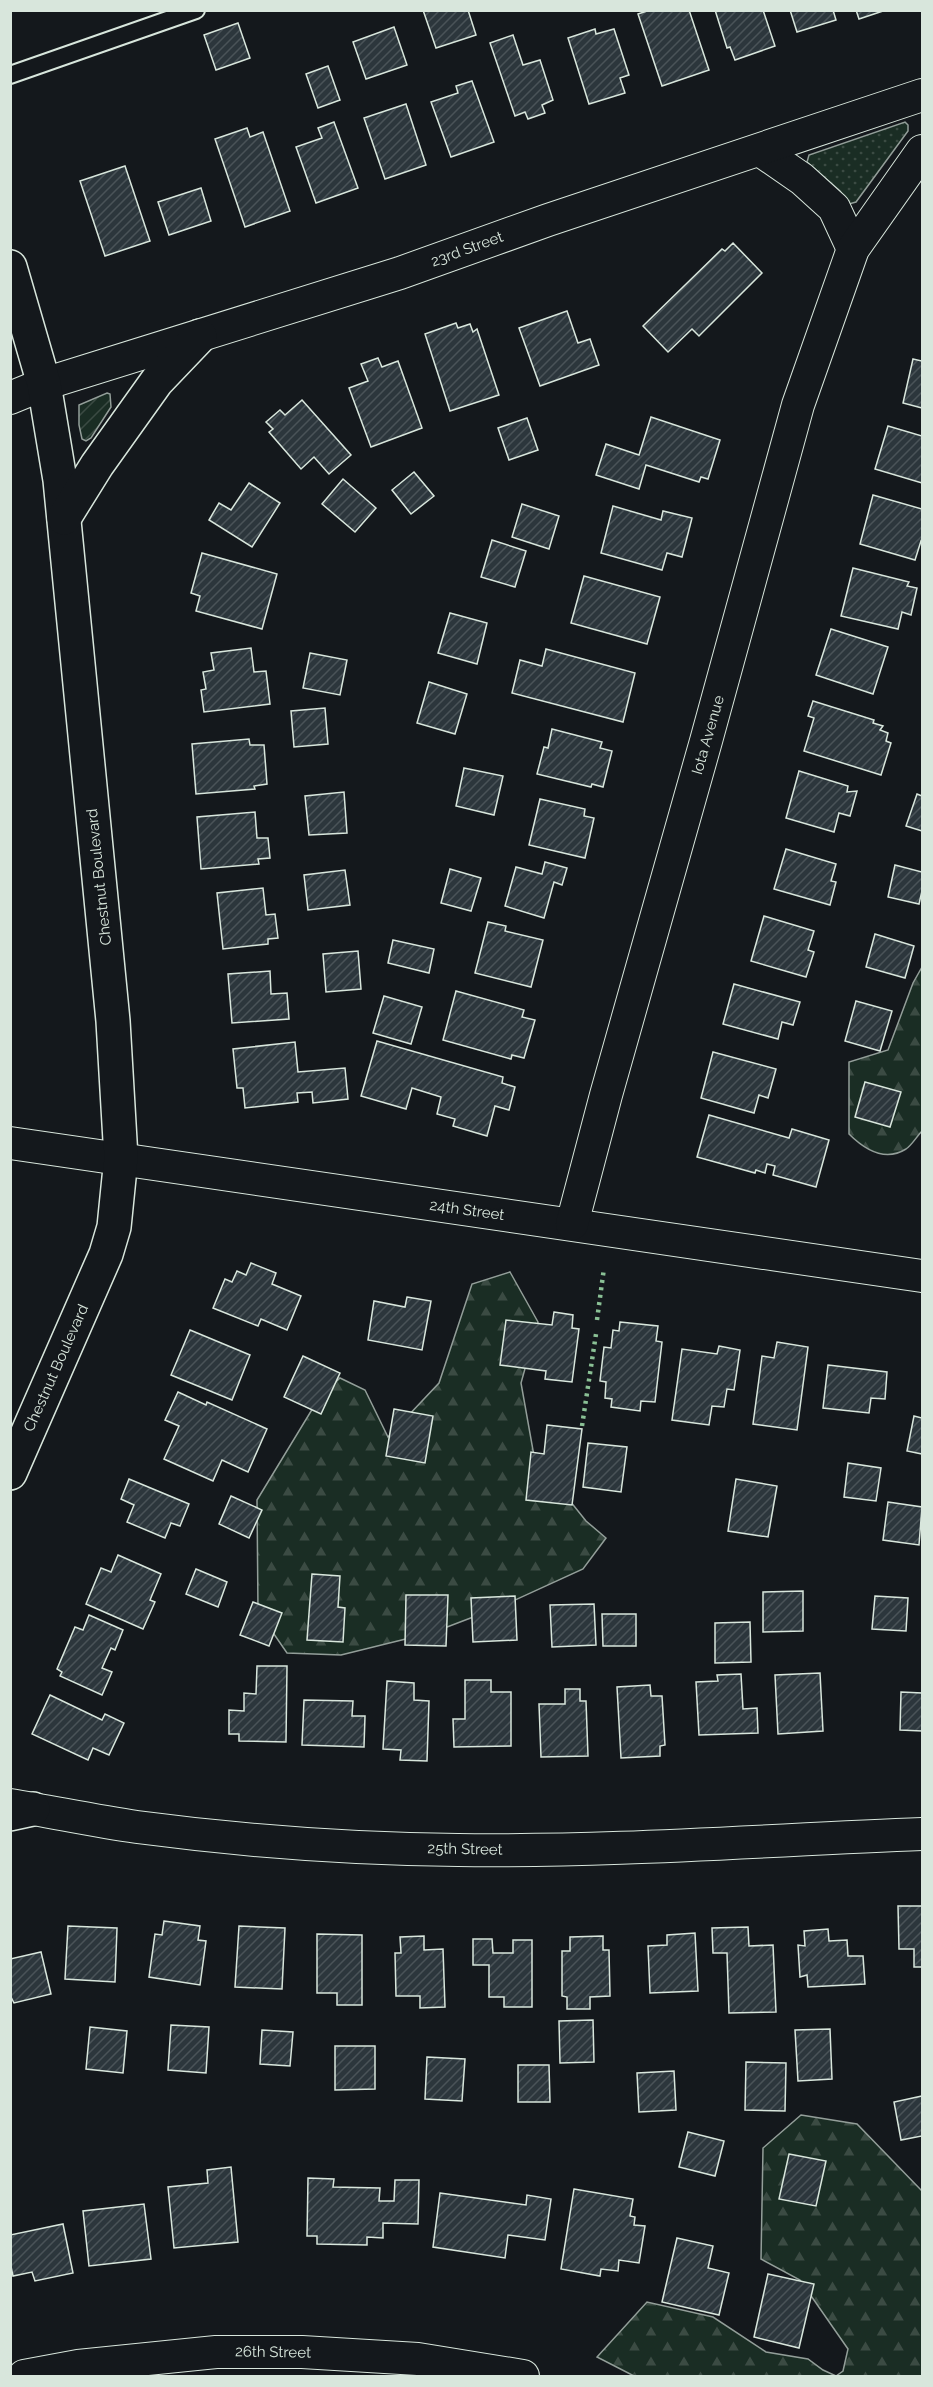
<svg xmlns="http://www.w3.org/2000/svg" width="933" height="2387" font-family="Raleway,sans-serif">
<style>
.forest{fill:url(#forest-firs);stroke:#939e99;stroke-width:1.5}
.park{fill:url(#park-dots);stroke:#939e99;stroke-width:1.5}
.garden{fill:url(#garden-furrows);stroke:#939e99;stroke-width:1.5}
.building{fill:url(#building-hatch);stroke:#d8e6dc;stroke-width:1.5}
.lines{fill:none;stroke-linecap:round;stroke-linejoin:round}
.lane-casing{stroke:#d8e6dc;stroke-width:20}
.street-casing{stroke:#d8e6dc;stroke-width:34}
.secondary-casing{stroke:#d8e6dc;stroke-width:36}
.lane{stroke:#14181c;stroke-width:16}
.street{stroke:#14181c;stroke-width:32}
.secondary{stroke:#14181c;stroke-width:33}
.hedge{stroke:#8ac095;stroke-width:4.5;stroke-dasharray:3 4.5;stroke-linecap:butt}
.labels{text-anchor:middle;stroke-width:4.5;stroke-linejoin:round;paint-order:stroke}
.street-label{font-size:15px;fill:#d8e6dc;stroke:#14181c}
</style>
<defs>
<pattern id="forest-firs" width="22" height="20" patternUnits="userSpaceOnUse" patternTransform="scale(1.5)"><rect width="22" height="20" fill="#1a2d24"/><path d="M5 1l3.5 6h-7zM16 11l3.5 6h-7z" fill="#3b4b43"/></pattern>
<pattern id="park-dots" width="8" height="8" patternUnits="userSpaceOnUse" patternTransform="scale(1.5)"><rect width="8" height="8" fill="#1a2d24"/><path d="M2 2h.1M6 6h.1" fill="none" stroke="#3b4b43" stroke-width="1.8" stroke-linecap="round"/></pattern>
<pattern id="garden-furrows" width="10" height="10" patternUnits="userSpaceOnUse" patternTransform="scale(1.5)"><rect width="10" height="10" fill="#1a2d24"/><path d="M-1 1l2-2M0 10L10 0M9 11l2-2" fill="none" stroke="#3b4b43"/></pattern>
<pattern id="building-hatch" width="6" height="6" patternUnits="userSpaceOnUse" patternTransform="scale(1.5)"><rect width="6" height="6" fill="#2c363c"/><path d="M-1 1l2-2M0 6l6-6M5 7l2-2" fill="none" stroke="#4a5358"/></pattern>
</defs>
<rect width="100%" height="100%" fill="#14181c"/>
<g class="forest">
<path d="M922,967V1131C917,1136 912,1145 906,1149C885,1162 864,1149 849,1134V1062L888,1050L913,983Z"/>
<path d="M510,1272L538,1322L521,1383L534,1456L586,1521L606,1538L583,1569L502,1606L434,1632L341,1655L287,1653L258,1611L257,1500L319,1398L340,1378L365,1390L388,1437L439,1383L472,1284Z"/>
<path d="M801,2115L857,2124L922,2191V2376H634L597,2357L647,2302L713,2317L766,2352L808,2359L823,2370L836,2376L843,2371L848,2349L800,2280L761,2259L763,2148Z"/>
</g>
<path class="park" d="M905,122L908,125V131L856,202L849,204L840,191L807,162L809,155Z"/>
<path class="garden" d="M107,393L110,394L111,407L91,438L86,441L82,439L79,425V405Z"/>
<g class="building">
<path d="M423,10H468L476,35L436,48Z"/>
<path d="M650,10H689L709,70L662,86L638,14Z"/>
<path d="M715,10H763L775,46L735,60L730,47L727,48Z"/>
<path d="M790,10H833L836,20L797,32Z"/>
<path d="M856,10H886L859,19Z"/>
<path d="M238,23L250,58L216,70L204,35Z"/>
<path d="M394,27L407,65L366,79L353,42Z"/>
<path d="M595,29L596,34L614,29L629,75L620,78L625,93L589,104L568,38Z"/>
<path d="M513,35L523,65L540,60L553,100L542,105L545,113L528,119L525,112L515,116L490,43Z"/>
<path d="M328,66L340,100L318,108L306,74Z"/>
<path d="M472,81L494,142L451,157L431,102L458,93L456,86Z"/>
<path d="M406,104L426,165L385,179L364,118Z"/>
<path d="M334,122L358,188L316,203L296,147L322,138L318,128Z"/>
<path d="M247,128L250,137L263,132L290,211L245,227L215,139Z"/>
<path d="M125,166L150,241L105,256L80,181Z"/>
<path d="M201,188L211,221L169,235L158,202Z"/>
<path d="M733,243L762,273L699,336L692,329L668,352L643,326L722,249L725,251Z"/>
<path d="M567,311L578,343L590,339L599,365L540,386L519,328Z"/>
<path d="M456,323L458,328L470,324L473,332L477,329L499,395L450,411L425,334Z"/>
<path d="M378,358L382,367L398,361L422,428L371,447L349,388L368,381L361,364Z"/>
<path d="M913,359L922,361V408L903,403Z"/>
<path d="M302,400L351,455L329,474L314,457L301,469L269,432L273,429L266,422L280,410L285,415Z"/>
<path d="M651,417L720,440L708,479L701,477L699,482L646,465L639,489L596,475L606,444L639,455Z"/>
<path d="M527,418L538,450L509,460L498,428Z"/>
<path d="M888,426L922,436V483L875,469Z"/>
<path d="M414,472L434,496L411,514L392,490Z"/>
<path d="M343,479L376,508L355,532L322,504Z"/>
<path d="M249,483L280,503L252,547L209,520L219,503L231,510Z"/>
<path d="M873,495L922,509V542L921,541L915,560L860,544Z"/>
<path d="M522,504L559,516L549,549L512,537Z"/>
<path d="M613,506L661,520L663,511L692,518L682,557L667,553L662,570L601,553Z"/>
<path d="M492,540L526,551L515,587L481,577Z"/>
<path d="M202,553L277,574L262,629L196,611L200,596L191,593Z"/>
<path d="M853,568L909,582L907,586L917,588L911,615L902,612L898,629L841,616Z"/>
<path d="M584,576L660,597L647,644L571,623Z"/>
<path d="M450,613L487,623L477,664L438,653Z"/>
<path d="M831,629L888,647L873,694L816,675Z"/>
<path d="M251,648L254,672L266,671L270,704L204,712L201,690L206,689L203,672L214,670L211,653Z"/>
<path d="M546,649L635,673L623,722L512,693L520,660L542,666Z"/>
<path d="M310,653L347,660L340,695L303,688Z"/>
<path d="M429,682L467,694L455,734L417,723Z"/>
<path d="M813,701L874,720L873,723L883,726L880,730L888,733L886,741L891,743L881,775L804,751L814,718L808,716Z"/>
<path d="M325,708L328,744L294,747L291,711Z"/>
<path d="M552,729L602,742L600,748L612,751L603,787L592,784L591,787L537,774L544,747L548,748Z"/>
<path d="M249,739L250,745H264L267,784L254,786L255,789L196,794L192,744Z"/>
<path d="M464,768L503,776L494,815L456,806Z"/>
<path d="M799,771L848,786L847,792L857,791L850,816L839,813L834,832L786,818Z"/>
<path d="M344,792L347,833L309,835L305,796Z"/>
<path d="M917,794L922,796V831L906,826Z"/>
<path d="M540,799L585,809L584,816L594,818L585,858L529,845Z"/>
<path d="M255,812L257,838H268L270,858L258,859L259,864L201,869L197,817Z"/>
<path d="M786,849L836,864L831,881L836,882L830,905L774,889Z"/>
<path d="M545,862L567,868L562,885L554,882L544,918L505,906L516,867L542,874Z"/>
<path d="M895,865L922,872V891L919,904L888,897Z"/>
<path d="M450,869L481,878L471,911L441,903Z"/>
<path d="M345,870L350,905L308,910L304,875Z"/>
<path d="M263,888L266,915L275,914L278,938L268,939V944L223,949L217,893Z"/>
<path d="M764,916L814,931L808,950L814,952L806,977L751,961Z"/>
<path d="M488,922L506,926L505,931L543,940L531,987L475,973Z"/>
<path d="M875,934L914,946L905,978L866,967Z"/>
<path d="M393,940L434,949L429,973L388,963Z"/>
<path d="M358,951L361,989L326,992L323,954Z"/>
<path d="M270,971L271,994L287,993L289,1019L232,1023L228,974Z"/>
<path d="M734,984L800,1002L793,1025L782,1022L778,1039L723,1024Z"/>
<path d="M456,991L524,1010L522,1017L535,1020L524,1058L512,1055L511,1059L443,1040Z"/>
<path d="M384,996L422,1007L411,1044L373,1033Z"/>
<path d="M856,1001L892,1011L880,1051L845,1041Z"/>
<path d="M377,1041L503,1077L502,1083L515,1087L509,1110L495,1106L487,1136L453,1126L455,1119L437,1114L441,1097L412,1088L406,1109L361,1096Z"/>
<path d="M295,1042L298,1072L345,1068L348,1099L313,1103L312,1092L297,1093L298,1102L245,1108L243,1088H237L233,1049Z"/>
<path d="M713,1052L776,1069L768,1098L759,1095L754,1113L701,1098Z"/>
<path d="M865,1082L901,1092L890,1127L855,1117Z"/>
<path d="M709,1115L789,1138L792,1129L829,1140L816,1187L773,1175L775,1166L767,1164L765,1173L756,1170L755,1173L697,1157Z"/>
<path d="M251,1263L276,1273L272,1284L301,1296L287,1330L261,1319L258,1326L213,1308L225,1279L232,1282L237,1271L246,1275Z"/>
<path d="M407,1297L431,1301L422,1350L368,1340L374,1301L405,1307Z"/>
<path d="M554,1312L573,1315L572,1328L579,1329L572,1382L545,1379L546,1371L500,1365L506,1320L552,1325Z"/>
<path d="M620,1322L658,1326L656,1341L662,1342L655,1402L641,1401L640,1411L611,1407L612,1399L605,1398L606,1382L600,1381L604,1347L611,1348L613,1330L619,1331Z"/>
<path d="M190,1330L250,1355L232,1400L171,1375Z"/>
<path d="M777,1342L808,1347L797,1430L753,1424L762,1356L774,1358Z"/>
<path d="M719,1346L740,1350L734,1390L727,1389L724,1407L712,1406L709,1425L672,1420L682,1349L717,1354Z"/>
<path d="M303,1356L340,1373L321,1414L284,1397Z"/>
<path d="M828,1365L887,1372L885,1399L871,1398L869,1413L823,1408Z"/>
<path d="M178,1392L206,1405L207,1402L267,1429L248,1472L222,1460L213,1481L164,1459L179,1426L165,1420Z"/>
<path d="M394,1409L433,1416L425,1463L386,1456Z"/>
<path d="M914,1416L922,1418V1454L907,1451Z"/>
<path d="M547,1425L582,1429L572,1505L526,1500L531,1452L544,1454Z"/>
<path d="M588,1443L627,1447L621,1492L583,1487Z"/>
<path d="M848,1463L881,1468L876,1501L844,1497Z"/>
<path d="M129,1479L189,1504L180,1526L171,1523L165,1538L127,1522L134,1505L121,1499Z"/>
<path d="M736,1479L777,1486L768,1537L728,1531Z"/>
<path d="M231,1496L262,1510L249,1538L219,1524Z"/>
<path d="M888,1502L922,1507L919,1545L883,1540Z"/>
<path d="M118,1555L161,1574L150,1600L155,1602L143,1629L86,1604L101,1568L111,1572Z"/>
<path d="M196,1569L227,1582L218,1607L186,1594Z"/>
<path d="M312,1574L340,1576L338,1607L345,1608L343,1642L307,1640Z"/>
<path d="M803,1591V1631L763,1632V1592Z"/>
<path d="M406,1595H448L446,1646L405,1645Z"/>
<path d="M515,1596L517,1640L473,1642L471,1598Z"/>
<path d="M875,1596L908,1598L906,1631L872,1629Z"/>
<path d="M253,1602L282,1613L269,1646L240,1635Z"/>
<path d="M594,1604L596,1645L552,1647L550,1605Z"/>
<path d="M602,1614H636V1646H603Z"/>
<path d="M89,1615L123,1630L115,1650L111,1648L102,1668L112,1672L102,1695L60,1676L62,1672L57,1669L75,1627L83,1630Z"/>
<path d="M750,1622L751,1662L715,1663V1623Z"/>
<path d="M257,1666H287L286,1742L239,1741V1734H229V1710L244,1711V1693L256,1694Z"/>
<path d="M820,1673L823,1731L778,1734L775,1675Z"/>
<path d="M741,1674L743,1709L757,1708L758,1733L699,1735L696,1682L718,1681L717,1675Z"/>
<path d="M465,1680H491V1692H511V1746L454,1747L453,1719H465Z"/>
<path d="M387,1681L414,1683V1700L429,1701L427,1761L400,1760L401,1750L383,1749Z"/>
<path d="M650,1685L651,1696H662L665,1745L660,1746V1756L621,1758L617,1687Z"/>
<path d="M565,1689H580V1701H586L588,1756L541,1757L539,1704H565Z"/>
<path d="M901,1692L922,1693V1731L900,1730Z"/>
<path d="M50,1695L102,1720L105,1714L124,1723L109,1755L93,1748L88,1760L32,1734Z"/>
<path d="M304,1700L353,1701L352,1716H365L364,1747L302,1745Z"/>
<path d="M898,1906H922V1967H914V1949H899Z"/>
<path d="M164,1921L200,1926L198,1940L206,1941L200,1985L149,1977L155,1934L162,1935Z"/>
<path d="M68,1926L117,1928L115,1982L65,1979Z"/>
<path d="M239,1926L285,1928L282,1989L235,1987Z"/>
<path d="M748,1927L749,1946L773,1945L776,2012L729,2013L727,1953H713L712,1928Z"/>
<path d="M828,1929L829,1941L847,1940L848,1956H863L865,1984L808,1987L807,1975L800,1977L798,1945L805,1946L804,1931Z"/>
<path d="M695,1933L698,1991L650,1993L648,1946L667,1945V1935Z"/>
<path d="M317,1934L362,1935V2005H337V1993H317Z"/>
<path d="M424,1936V1950L443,1949L445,2007L420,2008V1996H396L395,1953H401L400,1937Z"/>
<path d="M603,1936V1950H609L610,1996L590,1997V2009H567V1997L562,1996V1951H570V1937Z"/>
<path d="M473,1939H492L493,1953H513V1940H532V2007H504V1997H489V1965H473Z"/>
<path d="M41,1952L51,1994L14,2003L10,1995V1959Z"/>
<path d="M593,2020L594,2062L560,2063L559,2021Z"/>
<path d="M171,2025L209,2027L206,2073L168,2070Z"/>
<path d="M90,2027L127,2031L123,2073L86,2069Z"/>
<path d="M830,2029L832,2079L798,2081L795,2030Z"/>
<path d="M262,2030L293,2032L290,2066L260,2064Z"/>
<path d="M335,2046H375V2089L335,2090Z"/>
<path d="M427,2057L465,2059L462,2101L425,2099Z"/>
<path d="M746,2062L786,2063L785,2111L745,2110Z"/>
<path d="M518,2065H549L550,2102H518Z"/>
<path d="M674,2071L676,2110L639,2112L637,2073Z"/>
<path d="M922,2096V2136L901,2140L894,2102Z"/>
<path d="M688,2132L724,2141L715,2176L679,2167Z"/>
<path d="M789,2154L826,2161L816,2206L779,2199Z"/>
<path d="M231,2167L238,2242L174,2248L168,2187L208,2183L207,2170Z"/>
<path d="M308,2178L334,2179L333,2187L380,2188L379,2201H394L395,2180H419L418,2224L383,2223V2238L367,2237V2245L317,2244V2236H307Z"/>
<path d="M574,2189L633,2199L630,2216L635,2217L634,2225L645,2226L639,2263L619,2260L618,2271L601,2269L600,2276L561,2269Z"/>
<path d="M440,2193L526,2205L527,2195L551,2199L545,2240L508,2235L505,2258L433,2247Z"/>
<path d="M144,2204L151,2259L89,2266L83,2211Z"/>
<path d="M63,2224L73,2273L35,2281L32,2272L13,2276L10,2262V2235Z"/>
<path d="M677,2238L713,2246L708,2268L729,2273L719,2315L662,2302Z"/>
<path d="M768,2274L814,2284L799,2348L754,2337Z"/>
</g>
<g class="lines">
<defs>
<path id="lane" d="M10,75L196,10"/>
<g id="street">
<path d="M760,150L802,179L834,208L853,249"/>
<path d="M10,398L44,384L400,273L548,220L922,95"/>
<path d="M10,1143L922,1276"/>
<path d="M572,1224L606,1095L706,741L798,405L853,249L922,151"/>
<path d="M10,1805C53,1812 95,1821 137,1827C243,1841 352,1849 458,1850C613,1852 768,1840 922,1834"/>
<path d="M24,2376L78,2366L216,2352H302L418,2359L523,2376"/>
</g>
<g id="secondary">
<path d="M10,267L44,384L60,480L113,1021L121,1158L114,1227L106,1254L10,1473"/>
<path d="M64,518L97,465L157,381L200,336"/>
<path d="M10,1814L33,1809"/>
</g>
</defs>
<use href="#lane" class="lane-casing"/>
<use href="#street" class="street-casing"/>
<use href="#secondary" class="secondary-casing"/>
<use href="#lane" class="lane"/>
<use href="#street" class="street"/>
<use href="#secondary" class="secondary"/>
<g class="hedge">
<path d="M597,1320L604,1268"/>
<path d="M582,1426L596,1334"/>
</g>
</g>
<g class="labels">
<g class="street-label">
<text transform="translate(467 249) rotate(-20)" y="5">23rd Street</text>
<text transform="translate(708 735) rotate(-74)" y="5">Iota Avenue</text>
<text transform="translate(99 877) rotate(-96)" y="5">Chestnut Boulevard</text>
<text transform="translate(467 1210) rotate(8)" y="5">24th Street</text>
<text transform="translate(56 1368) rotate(-66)" y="5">Chestnut Boulevard</text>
<text transform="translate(465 1849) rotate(1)" y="5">25th Street</text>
<text transform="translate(273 2352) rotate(1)" y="5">26th Street</text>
</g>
</g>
<rect width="933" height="2387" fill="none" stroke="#d8e6dc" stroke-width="24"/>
</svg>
